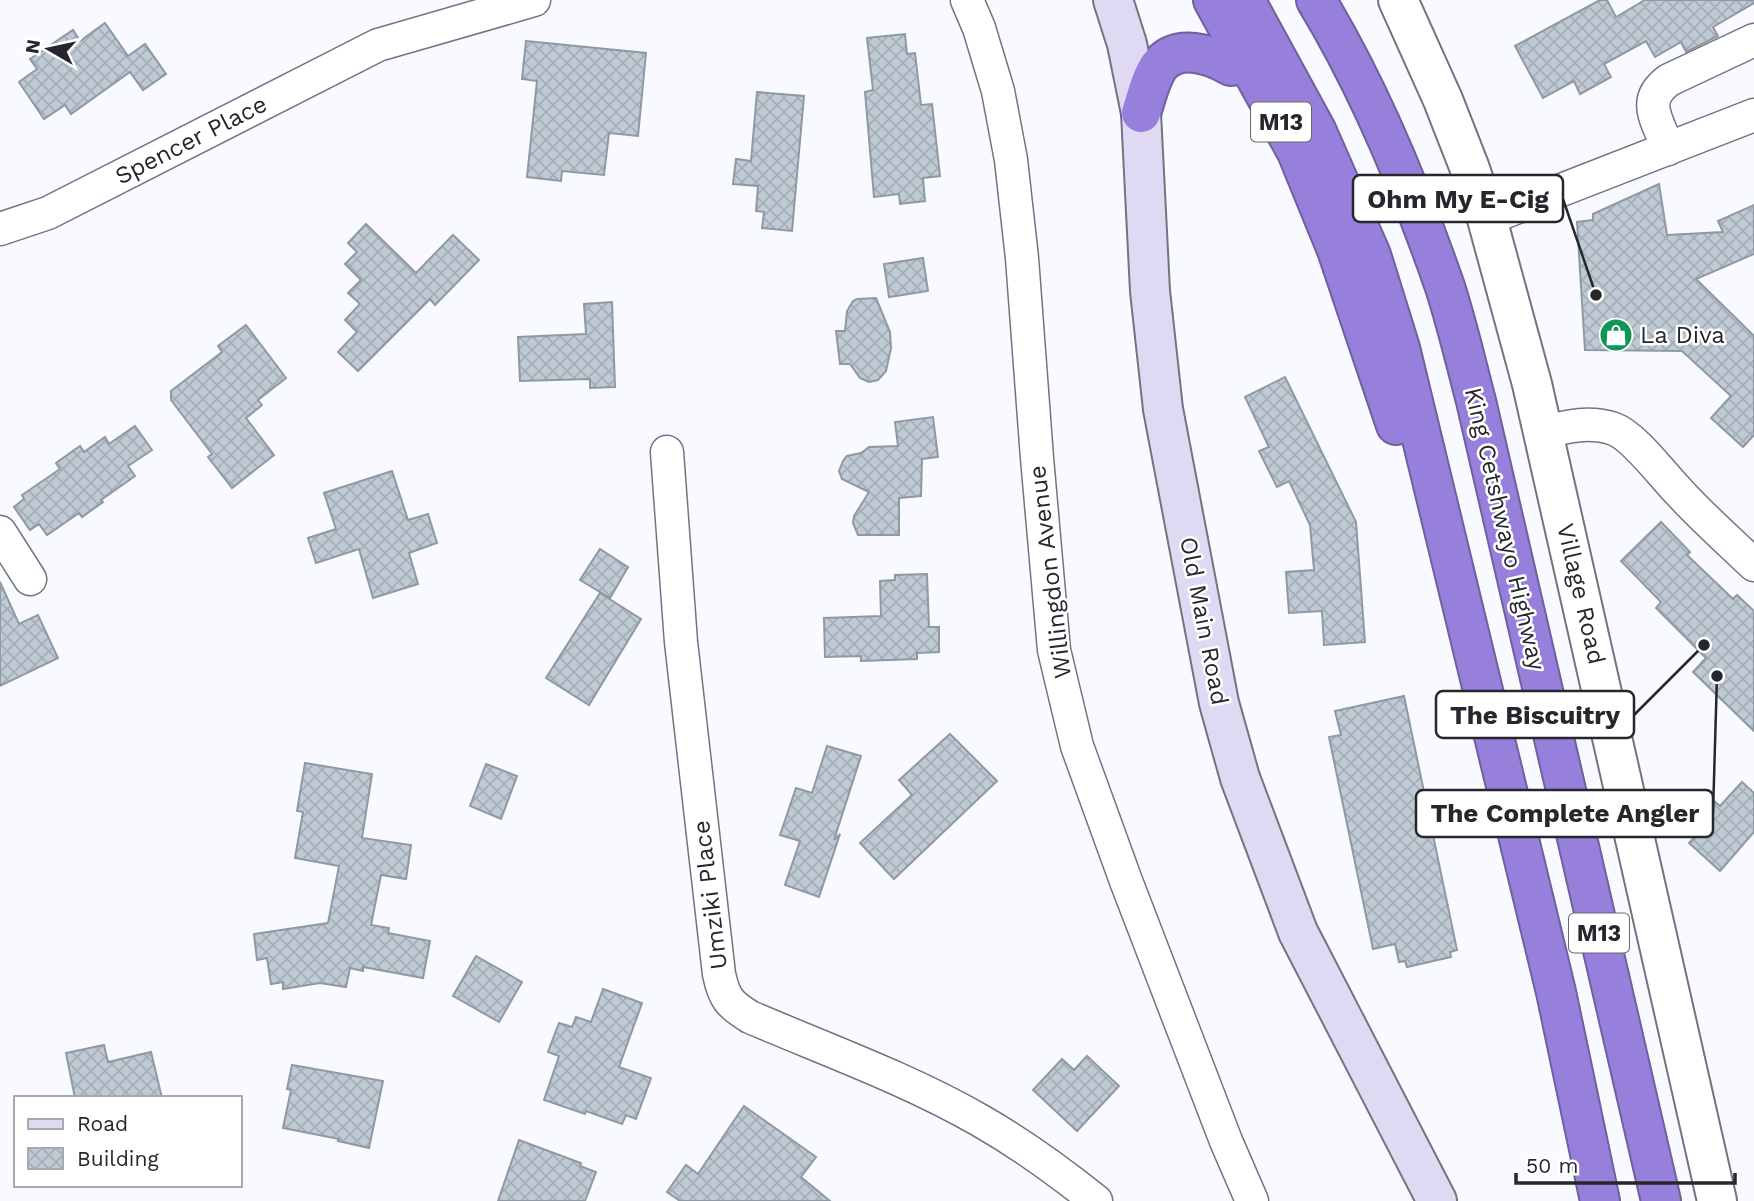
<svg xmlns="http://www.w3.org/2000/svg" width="1754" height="1201" font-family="'Work Sans',sans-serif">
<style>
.building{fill:url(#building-cross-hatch);stroke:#8f99a3;stroke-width:2}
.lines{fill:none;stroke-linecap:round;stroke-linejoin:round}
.minor-casing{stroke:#717580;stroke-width:35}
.tertiary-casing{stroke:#717580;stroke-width:42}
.secondary-casing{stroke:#717580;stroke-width:42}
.motorway-casing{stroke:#6e619e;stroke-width:42}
.minor{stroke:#fff;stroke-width:32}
.tertiary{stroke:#fff;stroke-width:38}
.secondary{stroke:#e0d9f4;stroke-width:38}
.motorway{stroke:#9680db;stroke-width:38}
.labels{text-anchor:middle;stroke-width:5;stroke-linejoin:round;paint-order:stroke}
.shield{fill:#fff;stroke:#66686b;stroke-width:2}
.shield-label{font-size:23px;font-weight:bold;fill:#25272c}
.street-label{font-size:24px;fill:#25272c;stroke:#fff}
.poi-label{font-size:24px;fill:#25272c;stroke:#fff;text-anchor:start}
.leader{fill:none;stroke:#25272c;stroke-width:2.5}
.callout-dot{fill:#25272c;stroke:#fff;stroke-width:2.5}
.callout{fill:#fff;stroke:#25272c;stroke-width:2.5}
.callout-label{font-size:26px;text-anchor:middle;font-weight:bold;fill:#25272c}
</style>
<defs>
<pattern id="building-cross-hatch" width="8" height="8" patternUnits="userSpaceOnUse" patternTransform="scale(1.75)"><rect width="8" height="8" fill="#c0cad4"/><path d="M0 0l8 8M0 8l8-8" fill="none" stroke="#a5aeb6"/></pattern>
</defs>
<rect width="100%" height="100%" fill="#f8faff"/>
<g class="building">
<path d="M1600,0H1607L1616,17L1645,0H1754V3L1713,27L1718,36L1686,52L1681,42L1655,57L1646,41L1604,64L1611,77L1580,94L1574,81L1543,98L1515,46Z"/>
<path d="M105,23L128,56L145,44L166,74L143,90L130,72L71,114L65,105L44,119L19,82L37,69L30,59L73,30L80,41Z"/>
<path d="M905,34L907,54L915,53L921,105L932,104L940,176L923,178L925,201L900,204L899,194L874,197L865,92L873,90L867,38Z"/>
<path d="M526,41L646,53L638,136L609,133L604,175L562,171L561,181L527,177L537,81L522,79Z"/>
<path d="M757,92L804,96L792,231L762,228L764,212L756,211L758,186L733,184L736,159L751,161Z"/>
<path d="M1659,184L1667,235L1723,232L1718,221L1754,205V254L1696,279L1754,336V435L1743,447L1711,418L1731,396L1682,351L1585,350L1577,222L1593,220V214Z"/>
<path d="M366,224L416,273L453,235L479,260L435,305L430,299L358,371L338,352L357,332L345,320L360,304L348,293L361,280L345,264L357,252L348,243Z"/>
<path d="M923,258L928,291L889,297L884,264Z"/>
<path d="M876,298L890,332L891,348L886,371L878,380L869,382L860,378L850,364H840L836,331H845L847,311L853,301L857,299Z"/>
<path d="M612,302L615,387L590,388V379L520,381L518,337L586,334L584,304Z"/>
<path d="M246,325L286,378L258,400L262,405L246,418L274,455L232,488L208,457L212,454L171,400V391L222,352L218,346Z"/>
<path d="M1285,377L1356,522L1365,642L1324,645L1322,611L1289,613L1286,572L1314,570L1310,525L1289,481L1277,487L1259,451L1269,447L1245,397Z"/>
<path d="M933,417L938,457L922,459L921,496L899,498V535H858L853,523L854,516L869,492L842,479L839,471L843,461L847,456L861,453L869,447L898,446L895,422Z"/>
<path d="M135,426L152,450L128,466L135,476L101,500L103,502L82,517L79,513L47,535L39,524L30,530L14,507L24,499L22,495L60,469L56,463L80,446L84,452L105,437L109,444Z"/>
<path d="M392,471L408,520L428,514L437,543L409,553L418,584L373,598L359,549L316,563L308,538L336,529L324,493Z"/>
<path d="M1661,522L1690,552L1687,555L1733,599L1737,595L1754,611V731L1693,672L1706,658L1656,608L1661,602L1621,561Z"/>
<path d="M600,549L628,567L610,598L580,580Z"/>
<path d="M927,574L929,627H939V652L917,653V659L861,661V656L825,657L824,618L881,616L880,581L895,580V575Z"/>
<path d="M0,582L19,624L38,615L58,658L0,686Z"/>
<path d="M600,593L641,619L589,705L546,678Z"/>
<path d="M1404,696L1457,950L1450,952L1451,957L1407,967L1405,961L1399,962L1395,944L1373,949L1329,737L1341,735L1335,711Z"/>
<path d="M950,734L997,781L894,879L860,843L912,795L899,780Z"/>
<path d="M827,746L861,756L834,840L840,834L819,897L785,885L800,841L780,835L796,788L812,793Z"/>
<path d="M305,763L372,774L362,838L411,845L406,879L381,875L371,925L389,928L388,933L430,941L423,978L363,967V971L350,968L346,987L320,983L283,989V982L271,984L267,958L257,960L254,934L328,923L339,866L295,858L303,812L297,811Z"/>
<path d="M486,764L517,776L501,819L470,806Z"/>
<path d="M1742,782L1754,793V832L1720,871L1689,843L1700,831L1692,824L1713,800L1720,806Z"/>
<path d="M476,956L522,982L499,1022L453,996Z"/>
<path d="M603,989L642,1003L619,1067L651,1078L636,1119L626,1115L622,1124L586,1111L585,1114L544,1100L559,1056L548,1052L559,1023L572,1027L576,1017L591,1022Z"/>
<path d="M104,1045L108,1062L151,1052L162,1098H75L66,1053Z"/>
<path d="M1087,1056L1119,1086L1077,1131L1033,1090L1062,1059L1074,1070Z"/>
<path d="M292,1065L383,1081L369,1148L338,1141L339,1139L283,1128L291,1090L287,1089Z"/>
<path d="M744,1106L816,1157L801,1177L830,1201H680L667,1192L686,1165L698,1174Z"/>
<path d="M519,1140L581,1163L580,1166L596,1172L585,1201H498Z"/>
</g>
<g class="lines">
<defs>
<g id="minor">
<path d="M967,0L979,28L998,91L1011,160L1022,258L1037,458L1054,650L1077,746L1126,881L1226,1141L1252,1201"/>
<path d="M1668,149C1658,120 1640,101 1669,80L1754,40"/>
<path d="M1487,219L1754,115"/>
<path d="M0,229L48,213L378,45L534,0"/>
<path d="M1545,432C1568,426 1590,421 1614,429C1634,436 1664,477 1680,493C1703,518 1729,541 1754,565"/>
<path d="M667,452L681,642L719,974C724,998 729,1004 750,1017C827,1050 908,1079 981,1121C1021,1144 1060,1172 1096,1201"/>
<path d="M0,532L30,579"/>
</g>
<path id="tertiary" d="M1398,0L1443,100L1470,169L1487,219L1532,384L1717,1201"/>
<path id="secondary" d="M1113,0L1127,44L1141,113L1150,291L1163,409L1219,703L1240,778L1298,932L1437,1201"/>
<g id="motorway">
<path d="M1213,0L1297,152L1337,250L1396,425"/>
<path d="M1245,0L1316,130L1371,255L1400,348L1556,992L1600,1201"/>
<path d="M1316,0C1370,89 1411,189 1445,287C1457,324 1466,363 1476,401L1661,1201"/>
<path d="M1141,113C1146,98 1150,79 1159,66C1178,43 1210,54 1231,66"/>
</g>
</defs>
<use href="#minor" class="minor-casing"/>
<use href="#tertiary" class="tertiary-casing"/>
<use href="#secondary" class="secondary-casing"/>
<use href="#motorway" class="motorway-casing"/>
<use href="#minor" class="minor"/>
<use href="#tertiary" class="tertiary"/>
<use href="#secondary" class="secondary"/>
<use href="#motorway" class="motorway"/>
</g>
<defs>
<symbol id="shop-disc" viewBox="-11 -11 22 22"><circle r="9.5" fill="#0f9554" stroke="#fff"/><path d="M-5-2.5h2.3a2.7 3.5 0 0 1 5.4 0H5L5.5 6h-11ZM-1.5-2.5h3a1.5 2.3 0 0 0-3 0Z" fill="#fff"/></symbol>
</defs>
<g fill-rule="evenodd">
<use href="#shop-disc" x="1597" y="316" width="38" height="38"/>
</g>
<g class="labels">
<g class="shield">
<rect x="1251" y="102.5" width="60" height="39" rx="5"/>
<rect x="1569" y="913.5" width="60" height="39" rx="5"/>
</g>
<g class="shield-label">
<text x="1281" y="130">M13</text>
<text x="1599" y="941">M13</text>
</g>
<g class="street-label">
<text transform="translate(191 140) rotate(-27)" y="8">Spencer Place</text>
<text transform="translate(1505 529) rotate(77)" y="8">King Cetshwayo Highway</text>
<text transform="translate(1050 572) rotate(-97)" y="8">Willingdon Avenue</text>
<text transform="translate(1581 594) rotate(77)" y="8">Village Road</text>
<text transform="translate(1204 621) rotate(79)" y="8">Old Main Road</text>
<text transform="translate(710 895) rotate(-97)" y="8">Umziki Place</text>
</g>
<g class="poi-label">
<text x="1640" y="343">La Diva</text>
</g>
</g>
<path class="leader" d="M1596 295L1563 199M1704 645L1634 715M1717 676L1713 813"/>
<g class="callout-dot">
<circle cx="1596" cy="295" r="7"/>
<circle cx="1704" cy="645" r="7"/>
<circle cx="1717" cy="676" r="7"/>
</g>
<g class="callout">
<rect x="1353" y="175" width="210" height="47" rx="7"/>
<rect x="1436" y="691" width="198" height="47" rx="7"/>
<rect x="1416" y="790" width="297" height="47" rx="7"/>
</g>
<g class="callout-label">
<text x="1458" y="208">Ohm My E-Cig</text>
<text x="1535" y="724">The Biscuitry</text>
<text x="1565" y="822">The Complete Angler</text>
</g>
<rect x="14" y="1096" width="228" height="91" fill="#ffffff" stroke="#a8a9ab" stroke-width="2"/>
<rect x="28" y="1119" width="35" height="10" fill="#e0d9f4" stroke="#a8a9ab" stroke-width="2"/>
<text x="77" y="1131" font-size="21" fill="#25272c">Road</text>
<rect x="28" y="1148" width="35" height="21" fill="url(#building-cross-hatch)" stroke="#a8a9ab" stroke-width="2"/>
<text x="77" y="1166" font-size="21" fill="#25272c">Building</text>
<g transform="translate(49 49) rotate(279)" stroke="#ffffff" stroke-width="5" paint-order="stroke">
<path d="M0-5L12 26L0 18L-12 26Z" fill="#25272c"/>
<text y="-10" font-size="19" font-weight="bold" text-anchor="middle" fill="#25272c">N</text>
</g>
<path d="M1516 1173v10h219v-10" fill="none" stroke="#25272c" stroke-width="3.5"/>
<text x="1526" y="1173" font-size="21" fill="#25272c" stroke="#ffffff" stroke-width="5" paint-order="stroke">50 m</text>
</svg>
